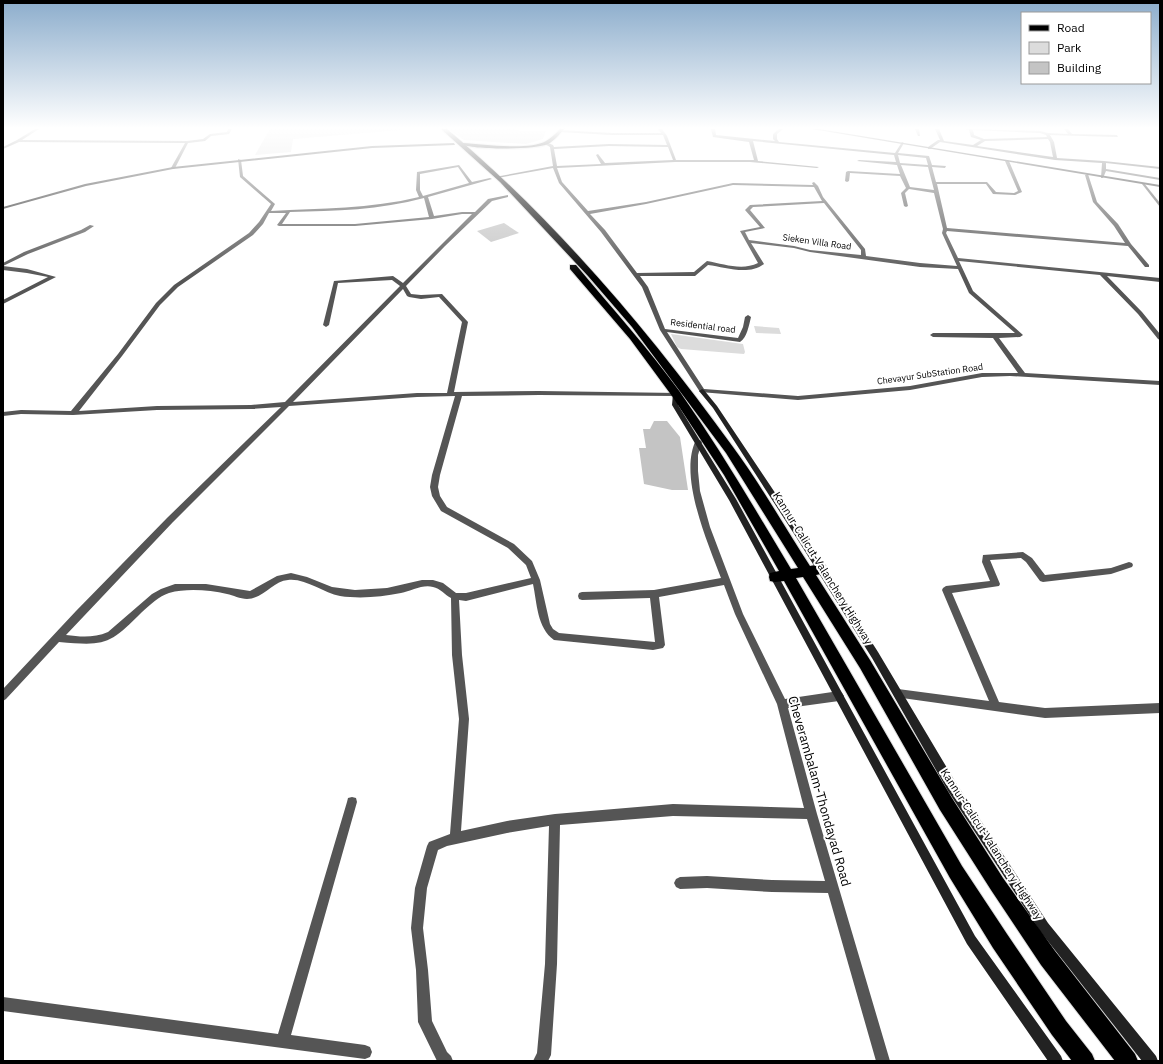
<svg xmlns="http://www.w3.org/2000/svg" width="1163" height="1064" font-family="'IBM Plex Sans',sans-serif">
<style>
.green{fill:#dcdcdc}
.building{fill:#c4c4c4}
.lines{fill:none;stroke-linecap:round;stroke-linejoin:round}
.primary-casing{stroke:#dbdbdb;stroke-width:2}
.highway-casing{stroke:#dbdbdb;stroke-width:2}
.street{fill:#555;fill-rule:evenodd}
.secondary{fill:#222;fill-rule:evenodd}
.primary{fill:#000;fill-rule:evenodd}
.highway{fill:#000;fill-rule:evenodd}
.labels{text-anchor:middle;stroke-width:4;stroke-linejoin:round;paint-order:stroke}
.far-street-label{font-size:9px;fill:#000;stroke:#fff}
.street-label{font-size:11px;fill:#000;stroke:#fff}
.near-street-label{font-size:13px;fill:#000;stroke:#fff}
</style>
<rect width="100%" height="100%" fill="#fff"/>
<g class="green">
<path d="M270,129H413L293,139L291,152L255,155Z"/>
<path d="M448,129H516L521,131H546L543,139L526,144L464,140Z"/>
<path d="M754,326L779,328L781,334L756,333Z"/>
<path d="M671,334L743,344L745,352L744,354L681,349L677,347Z"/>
</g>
<g class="building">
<path d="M504,223L519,233L491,242L477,231Z"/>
<path d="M654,421H667L680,437L688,490H672L644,484L639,448H646L643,429H650Z"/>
</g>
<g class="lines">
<defs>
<path id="primary" d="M560,129H564C560,134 554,141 548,144C535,150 472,150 461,144L463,143C484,144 528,151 546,141C551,138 556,133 560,129Z"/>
<path id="highway" d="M441,129H447C556,221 649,331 733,447C761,485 784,526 810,566L821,564L825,565L827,569L825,573L816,575L870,660L952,798L1003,878L1055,951L1135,1054L1138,1061H1115L1041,965L991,890L940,810L860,668L803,577L796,578L962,866L1007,934L1066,1021L1092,1054L1095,1061H1072L1052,1035L993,948L950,878L784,581L775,582L770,581L769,577L770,573L779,571L724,475L672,396L630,339L570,269V265H576C611,307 648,348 680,392C720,449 755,509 791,569L798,568L726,453L632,327L588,276L500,182Z"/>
</defs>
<use href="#primary" class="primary-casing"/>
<use href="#highway" class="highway-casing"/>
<g class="street">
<path d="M35,129H39L22,140L187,141L203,139L210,134L227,132L228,129H232L229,134L211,136L205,141L188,143L175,168L173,169L171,168L185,143L19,142L3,149V147L17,140Z"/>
<path d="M658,129H662L667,136L676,160H754L749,142L713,137L711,129H715L716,135L775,141L773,139V134L779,129H783L777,134V139L779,142L895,153L902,142L904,143L898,153L929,156L932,165L946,166L945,168L932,167L936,182H987L996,192L1014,193L1018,191L1005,161L1007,160L1009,161L1022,192L1015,195L993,194L986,184H937L947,228L1125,243L1114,226L1093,202L1085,175L1088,174L1097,202L1118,224L1131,244L1149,265V267H1145L1128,246L947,231L946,233L958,258L1160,278V282L1107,276L1142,312L1160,334V340L1158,339L1138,314L1100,275L959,261L973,291L1023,335L1020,337L999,338L1025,373L1160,381V385L1010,376L982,377L910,390L798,400L700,392L660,330L642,287L601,232L559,183L553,168L497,178L495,177L553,166L550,147L545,144L546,142L553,145L554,147L609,144L667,145L663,135H612L560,132L559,130L612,133H661ZM753,141L894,155L896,162L859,160L857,161L897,165L900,174L848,171L846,172L845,181L847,182L849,181L850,173L900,176L906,188L901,193L904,206L906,207L908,206L905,193L909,189L934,193L943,229L942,233L957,266L920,263L866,256L865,249L823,197L818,186L814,182L812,183L813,185L733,183L646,202L588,211L562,182L557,168L675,162H750L817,168L819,167L758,161ZM609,146L668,147L673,160L605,163L598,154L596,155L601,164L557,166L554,149ZM898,155L926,158L928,165L900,163ZM901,165L928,167L934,190L910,187ZM733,185L814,187L822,201L750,205L745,210L760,227L740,231L758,263C742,271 724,264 707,261L694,272L637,273L605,230L590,214L646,204ZM824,203L861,250V255L810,250L794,246L749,240L745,232L765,228L750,210L753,207ZM751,243L794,248L810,252L920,267L958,269L969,293L1015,333H933L930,335L933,337L993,338L1018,373H982L910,386L798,396L704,389L667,332L740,342C747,338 749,325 751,317L748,315L745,317L743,327L738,338L665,329L648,287L640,276H695L708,265C725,267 748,276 764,264Z"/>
<path d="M915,129H919L920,136H918Z"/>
<path d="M935,129H939L944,141L973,145L981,140L971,137L969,130L965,129L1040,131L1048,133L1068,134L1064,129H1068L1072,134L1117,135L1118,137L1050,135L1054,142L1057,158L1104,161L1160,167V169L1106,163V169L1160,178V180L1106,171L1103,178H1101L1102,163L1055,160L940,142L930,149H928V147L938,140H940ZM973,130L1040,133L1046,135L1047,137L984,139L974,135ZM1048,139L1050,142L1053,157L977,146L985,141Z"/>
<path d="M238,159L241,160L243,176L275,204L271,211C321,208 370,209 419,197L416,190L417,172L459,165L472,182L490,178L492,179L428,197L434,216L462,212H475L488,199L508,195V197L492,201L445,246L406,286L411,294L421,295L442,294L468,322L454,392L539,391L678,393V395L676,396L539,395L462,396L440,475L438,487L440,496L447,507L514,544L532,561L540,580L550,624L553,629L559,633L655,642L650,598L582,600L579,599L578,596L579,593L582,592L654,590L721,578C708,543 678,476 696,440H700L702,442L698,455V471L700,491L710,527L743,614L785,699L839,691L842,693L844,696L842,699L839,701L788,708L817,814L890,1061H876L828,893L772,892L707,888L680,889L676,887L674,883L676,879L680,877L707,876L772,880L825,881L807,819L673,816L560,825L557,964L551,1055L548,1061H533L537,1053L545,964L549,826L507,833L447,846L438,850L427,888L423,928L428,970L432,1021L447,1052L451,1056L453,1061H437L418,1022L416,970L411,928L415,888L427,846L429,842L450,834L459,719L452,655L451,598C445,595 440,588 433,587C423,584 411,591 401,593C381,597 360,599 340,596C323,593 306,578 288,580C273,581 263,599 247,599C240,599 233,595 227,594C209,590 187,588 169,593C159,596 150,605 142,612C109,645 106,646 59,642L6,699L3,701V689L76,611L167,518L281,407L251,409L157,410L73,415L21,414L3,416V412L21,410L71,411L118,354L156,303L174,285L249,233L259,222L271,204L240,177ZM458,167L469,183L423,196L420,190V174ZM424,198L429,217L355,224H282L290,212C335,211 380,210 424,198ZM269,213H286L277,225L279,226H355L432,219L462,214H472L403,283L393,276L334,281L323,325L326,327L329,325L338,283L392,280L400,286L285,402L251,405L157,406L79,411L122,356L160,305L178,287L253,235L263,224ZM403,289L407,296L409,297L421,299L439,297L462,322L447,393H417L293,402ZM455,396L432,475L430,487L432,496L441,511L508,548L526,565L531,578L466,593H456L443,583L433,580H422L387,588L355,590L332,587L307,577L291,573L277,576L250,591L206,584H175L161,589L152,594L108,632C94,638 81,637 66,635L173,522L289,406L417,397ZM533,584C537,603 537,628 554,640L653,650L663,648L665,645L659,597L724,585L735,614L777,704L804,808L673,804L555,814L507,821L461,831L469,719L462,655L459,600L466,601Z"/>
<path d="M1144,183L1160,203V207L1142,184Z"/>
<path d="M90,225L94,226L85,232L28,254L3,266L27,269L56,277L3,304V300L48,277L27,273L3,270V263L24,252L81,230Z"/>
<path d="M1023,552L1032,558L1045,575L1111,568L1129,562L1132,563L1133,565L1132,567L1111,574L1043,582L1040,581L1026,562L1021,558L990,560L1000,584L999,586L952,593L999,702L1045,708L1160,703V713L1045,718L895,697L893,694L895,691L898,689L989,701L942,590L943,588L946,586L990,581L982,562L983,555Z"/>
<path d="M352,797L356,798L357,802L291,1035L365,1045L370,1047L372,1052L370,1057L365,1059L3,1011V997L278,1034L347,802L348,798Z"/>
</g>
<g class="secondary">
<path d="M812,129H819L1160,185V187Z"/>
<path d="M454,143L455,145L372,148L173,169L86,186L3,209V207L85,184L173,167L372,146Z"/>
<path d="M702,389L704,390L717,406L802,533L878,652L956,783L1048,923L1156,1056L1158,1061H1142L1040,931L948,791L872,658L796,537L713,408L699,391Z"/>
<path d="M676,392L679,394L678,405L736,499L975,936L1061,1056L1063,1061H1048L967,944L729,500L672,405L673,394Z"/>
</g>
<use href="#primary" class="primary"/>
<use href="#highway" class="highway"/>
</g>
<linearGradient id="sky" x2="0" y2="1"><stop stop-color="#8cadcc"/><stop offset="0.46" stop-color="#fff"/><stop offset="1" stop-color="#fff" stop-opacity="0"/></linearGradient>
<rect width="1163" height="278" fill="url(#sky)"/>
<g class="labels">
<g class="far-street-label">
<text transform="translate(817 242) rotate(8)" y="3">Sieken Villa Road</text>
<text transform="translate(703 326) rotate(7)" y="3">Residential road</text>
<text transform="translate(930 374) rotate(-8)" y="3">Chevayur SubStation Road</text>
</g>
<g class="street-label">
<text transform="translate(823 568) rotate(58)" y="4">Kannur-Calicut-Valanchery Highway</text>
<text transform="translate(992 844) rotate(57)" y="4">Kannur-Calicut-Valanchery Highway</text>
</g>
<g class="near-street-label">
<text transform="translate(820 791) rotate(74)" y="5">Cheverambalam-Thondayad Road</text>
</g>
</g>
<rect width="1163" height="1064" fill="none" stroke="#000000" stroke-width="8"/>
<rect x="1021" y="12" width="130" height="72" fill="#ffffff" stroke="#999999"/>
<rect x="1029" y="25" width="20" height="6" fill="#000000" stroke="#999999"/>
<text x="1057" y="32" font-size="12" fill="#000000">Road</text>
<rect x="1029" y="42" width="20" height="12" fill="#dcdcdc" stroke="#999999"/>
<text x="1057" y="52" font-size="12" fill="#000000">Park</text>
<rect x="1029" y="62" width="20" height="12" fill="#c4c4c4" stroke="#999999"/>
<text x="1057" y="72" font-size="12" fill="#000000">Building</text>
</svg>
